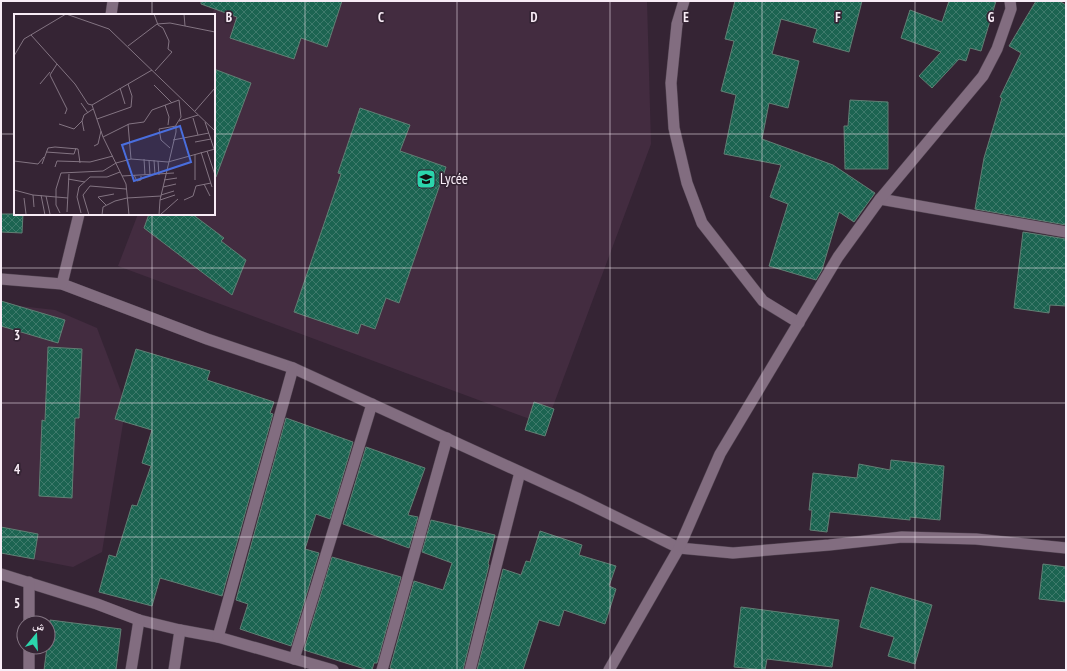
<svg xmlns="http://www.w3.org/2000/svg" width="1067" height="671" font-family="'PT Sans Narrow','Noto Naskh Arabic',sans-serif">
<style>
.built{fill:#432c40}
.building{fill:url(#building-cross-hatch);stroke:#617f74}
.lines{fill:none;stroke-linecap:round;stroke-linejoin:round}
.minor-casing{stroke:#514350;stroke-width:12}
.minor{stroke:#826d80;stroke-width:11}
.grid{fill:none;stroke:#f8ecf6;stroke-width:1;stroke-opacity:0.55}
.labels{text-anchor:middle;stroke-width:3.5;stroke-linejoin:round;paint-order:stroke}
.poi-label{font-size:15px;fill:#f8ecf6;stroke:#352434;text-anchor:start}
.inset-road{fill:none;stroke:#837482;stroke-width:1}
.view{fill:#496ede;fill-opacity:0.15;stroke:#496ede;stroke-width:2}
.inset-edge{fill:none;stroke:#f8ecf6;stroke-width:2}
.grid-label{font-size:13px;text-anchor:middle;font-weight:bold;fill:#f8ecf6;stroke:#352434;stroke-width:3.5;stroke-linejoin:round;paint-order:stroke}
</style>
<defs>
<pattern id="building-cross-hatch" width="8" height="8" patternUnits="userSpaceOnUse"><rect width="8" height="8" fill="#1c6451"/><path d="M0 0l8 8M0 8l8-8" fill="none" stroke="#3e7a6b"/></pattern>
</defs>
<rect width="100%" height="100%" fill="#352434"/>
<g class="built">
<path d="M217,1H647L651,144L546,425L118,266L138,214H214V15H212Z"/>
<path d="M1,304L55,310L97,328L126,405L102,552L73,567L1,553Z"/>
</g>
<g class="building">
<path d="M201,1H342L327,47L301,38L294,59L230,38L237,17L201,4Z"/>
<path d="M735,1H862L849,52L813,42L817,29L781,19L772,54L799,61L788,108L769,103L762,139L833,165L875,193L854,222L839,212L822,270L816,280L769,266L788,204L770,197L781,165L724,154L736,95L721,91L734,41L725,39Z"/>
<path d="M949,1H996L981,51L970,48L966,61L959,59L932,88L919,76L941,52L901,38L910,10L942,22Z"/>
<path d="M1036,1H1059L1066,5V225L975,209L984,158L1002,98L1000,97L1021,53L1009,46Z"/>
<path d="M214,69L251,83L216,177L214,176Z"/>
<path d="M850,100L888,102V169H845L844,126H848Z"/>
<path d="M360,108L410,125L400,151L446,167L399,303L386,298L375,329L361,324L358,334L294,312L341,174L338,173Z"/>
<path d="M1,214H23L22,233L1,232Z"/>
<path d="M149,214H192L224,238L221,241L246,260L232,295L144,228Z"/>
<path d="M1023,232L1066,239V306L1050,305L1049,313L1014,308Z"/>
<path d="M1,301L65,320L58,343L1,326Z"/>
<path d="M48,347L82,349L79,418H75L72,498L39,496L42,420L45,421Z"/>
<path d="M136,349L210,371L207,380L274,402L270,413L273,414L222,596L160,578L152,606L99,592L109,555L116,557L132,505L137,506L151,466L142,463L152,430L115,419Z"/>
<path d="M534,402L554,409L545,436L525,430Z"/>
<path d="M286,418L353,442L330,519L316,514L305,549L319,553L291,646L240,629L248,604L236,600Z"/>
<path d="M366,447L425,468L408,515L418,517L409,548L343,524Z"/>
<path d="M891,460L944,466L940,520L910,517V520L830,512L827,532L810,530L812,510H809L813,473L857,478L859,464L890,470Z"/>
<path d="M431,520L495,535L488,564L489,565L463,670H396L390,668L414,581L443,590L452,563L422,552Z"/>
<path d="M1,527L38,534L34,559L1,553Z"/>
<path d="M540,531L582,545L579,555L616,566L609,586L616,589L605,624L564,610L559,626L539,620L523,670H477L503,569L521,575L526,561L530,562Z"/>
<path d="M332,557L401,577L377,663H374L372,670H368L304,650Z"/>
<path d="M1043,564L1066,567V602L1039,599Z"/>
<path d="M871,587L932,605L915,664L888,656L894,637L860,627Z"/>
<path d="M741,607L839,620L832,667L767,659L765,670L734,667Z"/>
<path d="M50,620L121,629L116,670H44L47,647H48Z"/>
</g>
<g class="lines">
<defs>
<g id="minor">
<path d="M684,1L677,24L671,83L674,128L687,183L702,223L763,301L799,323"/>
<path d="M111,15L113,1"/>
<path d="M880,199L1066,232"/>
<path d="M1,279L62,284L207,339L293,368L577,498L679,548L733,553L829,545L902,537L976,539L1066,548"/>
<path d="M62,284L79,214"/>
<path d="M1,574L97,604L139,620L180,630L218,637L333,670"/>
<path d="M29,623V582"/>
<path d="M218,637L293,368"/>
<path d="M294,659L372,404"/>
<path d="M29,670V647"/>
<path d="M131,670L139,620"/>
<path d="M174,670L180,630"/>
<path d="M382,670L447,438"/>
<path d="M470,670L520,472"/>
<path d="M609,670L679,548L720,454L838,257L880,199L983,76L997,49L1011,9L1010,1"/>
</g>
</defs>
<use href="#minor" class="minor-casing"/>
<use href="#minor" class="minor"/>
</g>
<path class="grid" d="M152,1V15M305,1V670M457,1V670M610,1V670M762,1V670M915,1V670M1,134H15M214,134H1066M152,214V670M1,268H1066M1,403H1066M1,537H1066"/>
<defs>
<symbol id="school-square" viewBox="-11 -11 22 22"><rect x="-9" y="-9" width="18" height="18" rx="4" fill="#2bd5ac" stroke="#352434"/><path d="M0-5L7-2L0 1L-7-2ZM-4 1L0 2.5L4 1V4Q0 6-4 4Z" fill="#111"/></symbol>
</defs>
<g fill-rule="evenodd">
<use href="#school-square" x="415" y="168" width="22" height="22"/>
</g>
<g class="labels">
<g class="poi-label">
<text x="440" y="184">Lycée</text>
</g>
</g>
<g transform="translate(14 14)">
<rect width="201" height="201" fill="#352434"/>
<path class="inset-road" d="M52,0L95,15L201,117M140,0L144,11L149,14L155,27L154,35L158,38L141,57M170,0L171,12M17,21L61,70L74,90L78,91M114,32L143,10L156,9L201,18M0,42L10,25L52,0M43,50L36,61L53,95L51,100M26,70L36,58M140,71L158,89M106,74L111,90M67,89L74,99M151,91L155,103L154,111M181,97L201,74M179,104L184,121M83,105L117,93L118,82L114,70M68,107L70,101L79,95M165,107L184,101M191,108L201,138M45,110L60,115L68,107L70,117M114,110L117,145M89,123L115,110L130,108L138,96L165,86M159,126L195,119M181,128L197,125M80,132L84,130L87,117M156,134L147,126L145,115L162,112M193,137L201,161M32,138L60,140L62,134M187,138L198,173M181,140V166M130,145L131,161M135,146L136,161M140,146L141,161M0,147L24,150L30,143M144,147L145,161M28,150L34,134L41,133L64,135L66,149M41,153L43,147L76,148L99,142M120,161L123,167L127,166V162M108,162L160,159M54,165L71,168M150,166L163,164M190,170L196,182M149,173L162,170M0,176L19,181L54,184M19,181L20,193M27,181L31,201M147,181L160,177M32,182L36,200M10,184L12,200M146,186L161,181M170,186L179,182L182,172L197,169M92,191L84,183L100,180M53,198L55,160M46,199L42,191V175L47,159L89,157L102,149L117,145L154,148L201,135M67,199L63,183L65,173L76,163H93L106,158M75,201L69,181L76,172L112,175M88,201L89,193L101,187L113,184L147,182M115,201L112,170L89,123L78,91L138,56M145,201L146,186L162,118V111L167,103L165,86M146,201L164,185"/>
<path class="view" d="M166,112L177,148L120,167L108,131Z"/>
<rect width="201" height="201" class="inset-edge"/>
</g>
<g class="grid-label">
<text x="229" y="22">B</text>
<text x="381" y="22">C</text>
<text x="534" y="22">D</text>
<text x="686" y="22">E</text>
<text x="838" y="22">F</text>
<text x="991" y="22">G</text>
<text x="17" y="340">3</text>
<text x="17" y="474">4</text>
<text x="17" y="608">5</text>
</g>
<rect width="1067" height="671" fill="none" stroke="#f8ecf6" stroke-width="4"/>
<g transform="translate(36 635) rotate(18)"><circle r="19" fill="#352434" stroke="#837482"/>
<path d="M0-3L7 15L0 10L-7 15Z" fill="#2bd5ac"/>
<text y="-6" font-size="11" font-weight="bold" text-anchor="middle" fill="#f8ecf6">ش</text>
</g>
</svg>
